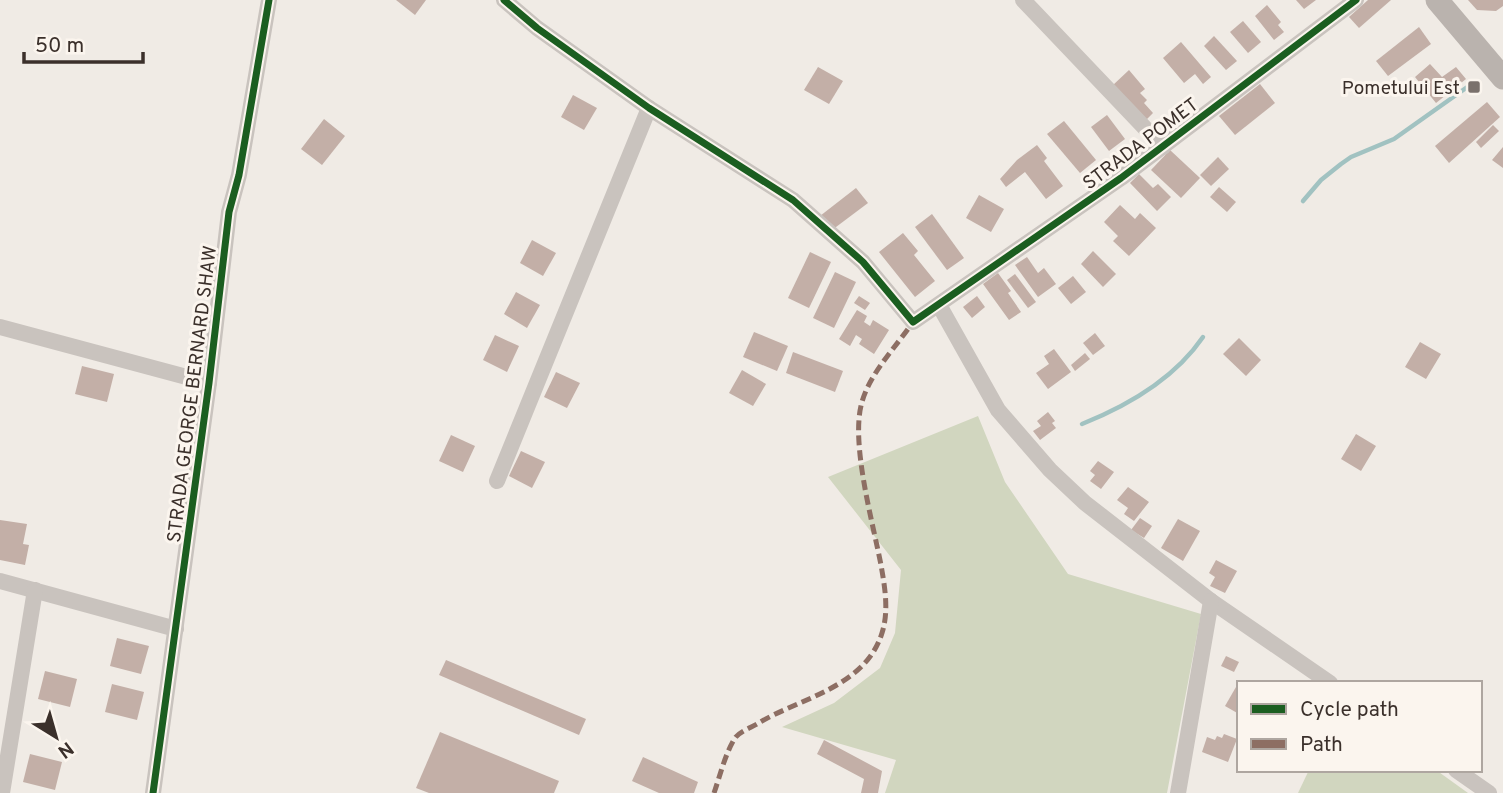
<svg xmlns="http://www.w3.org/2000/svg" width="1503" height="793" font-family="Overpass,sans-serif">
<style>
.green{fill:#d1d6bf}
.lines{fill:none;stroke-linecap:round;stroke-linejoin:round}
.stream{stroke:#a1c2c1;stroke-width:4.5}
.building{fill:#c3afa7}
.street{stroke:#c9c3be;stroke-width:16}
.secondary{stroke:#bab3ae;stroke-width:23}
.quiet{stroke:#8d6e63;stroke-width:5;stroke-dasharray:10 5;stroke-linecap:butt}
.cycleway-casing{stroke:#fbf5ee;stroke-width:11}
.cycleway{stroke:#1b5e20;stroke-width:7}
.poi-dot{fill:#7a716c;stroke:#fbf5ee;stroke-width:2.5}
.labels{text-anchor:middle;stroke-width:6;stroke-linejoin:round;paint-order:stroke}
.poi-label{font-size:19px;fill:#3b302b;stroke:#fbf5ee;text-anchor:end}
.street-label{font-size:19px;fill:#3b302b;stroke:#fbf5ee}
</style>
<rect width="100%" height="100%" fill="#f0ebe5"/>
<g class="green">
<path d="M978,416L1005,482L1068,574L1201,614L1167,793H885L896,760L782,727L834,703L880,668L895,633L901,570L828,477Z"/>
<path d="M1309,770H1436L1468,793H1298Z"/>
</g>
<g class="lines">
<g class="stream">
<path d="M1303,201L1321,180L1341,164L1351,157L1394,139L1473,83"/>
<path d="M1082,424C1127,406 1175,378 1203,337"/>
</g>
</g>
<g class="building">
<path d="M396,0H426L415,15Z"/>
<path d="M1296,0H1316L1304,9Z"/>
<path d="M1368,0H1391L1359,28L1349,17Z"/>
<path d="M1468,0H1503V6L1496,11L1477,10Z"/>
<path d="M1267,5L1281,22L1278,25L1284,32L1274,40L1255,16Z"/>
<path d="M1243,21L1261,42L1248,53L1230,32Z"/>
<path d="M1419,27L1431,44L1388,76L1376,61Z"/>
<path d="M1214,36L1237,61L1226,70L1204,46Z"/>
<path d="M1181,42L1211,77L1203,84L1195,74L1184,83L1163,58Z"/>
<path d="M1430,64L1442,77L1456,67L1466,79L1436,103L1415,77Z"/>
<path d="M818,67L843,81L829,104L804,90Z"/>
<path d="M1129,70L1145,89L1140,93L1147,100L1144,103L1153,113L1144,122L1112,86Z"/>
<path d="M1260,84L1275,103L1235,135L1219,116Z"/>
<path d="M573,95L597,108L584,130L561,117Z"/>
<path d="M1487,102L1500,117L1449,163L1435,146Z"/>
<path d="M1107,115L1125,139L1109,151L1091,127Z"/>
<path d="M324,119L345,136L322,165L301,149Z"/>
<path d="M1064,121L1096,160L1080,173L1047,134Z"/>
<path d="M1493,125L1499,131L1481,148L1476,142Z"/>
<path d="M1037,145L1047,158L1044,161L1063,186L1046,199L1025,172L1006,187L1000,179L1017,160Z"/>
<path d="M1503,147V168L1492,160Z"/>
<path d="M1170,150L1200,178L1181,198L1151,170Z"/>
<path d="M1218,157L1229,169L1211,186L1200,175Z"/>
<path d="M1139,174L1153,188L1158,184L1171,197L1157,211L1130,183Z"/>
<path d="M1219,187L1236,202L1227,212L1210,197Z"/>
<path d="M856,188L868,203L832,230L820,216Z"/>
<path d="M979,195L1004,209L991,232L966,218Z"/>
<path d="M1120,205L1135,219L1140,213L1156,228L1129,256L1113,241L1118,236L1104,222Z"/>
<path d="M932,214L964,258L947,270L915,227Z"/>
<path d="M903,233L918,251L914,255L935,281L915,297L879,252Z"/>
<path d="M532,240L556,253L543,276L520,263Z"/>
<path d="M1093,251L1116,274L1103,287L1081,264Z"/>
<path d="M810,252L831,262L809,308L788,298Z"/>
<path d="M1027,257L1038,273L1044,268L1056,284L1038,297L1015,265Z"/>
<path d="M835,272L856,282L834,328L813,318Z"/>
<path d="M998,273L1011,291L1008,293L1021,312L1009,320L983,284Z"/>
<path d="M1015,274L1036,302L1028,308L1007,280Z"/>
<path d="M1073,276L1086,292L1071,304L1058,288Z"/>
<path d="M516,292L540,305L527,328L504,314Z"/>
<path d="M859,296L870,303L865,310L854,303Z"/>
<path d="M977,296L985,307L972,318L963,307Z"/>
<path d="M857,310L867,316L864,322L870,326L873,320L889,330L874,354L859,344L862,339L856,335L850,346L839,339Z"/>
<path d="M754,332L788,346L777,371L743,357Z"/>
<path d="M1095,333L1105,346L1093,355L1083,343Z"/>
<path d="M495,335L519,346L507,372L483,360Z"/>
<path d="M1239,338L1261,360L1246,376L1223,354Z"/>
<path d="M1420,342L1441,354L1426,379L1405,367Z"/>
<path d="M1054,349L1071,372L1048,389L1036,373L1049,364L1044,356Z"/>
<path d="M793,352L843,371L835,392L786,373Z"/>
<path d="M1085,353L1090,359L1075,371L1071,365Z"/>
<path d="M82,366L114,374L107,402L75,394Z"/>
<path d="M742,370L766,384L753,406L729,393Z"/>
<path d="M556,372L580,383L567,408L544,397Z"/>
<path d="M1048,412L1055,421L1052,423L1056,428L1040,440L1033,431L1041,426L1037,421Z"/>
<path d="M1356,434L1376,446L1361,471L1341,459Z"/>
<path d="M451,435L475,446L463,472L439,461Z"/>
<path d="M521,451L545,462L532,488L509,476Z"/>
<path d="M1098,461L1114,472L1101,489L1090,481L1095,475L1090,471Z"/>
<path d="M1128,487L1149,502L1134,521L1124,514L1128,508L1117,500Z"/>
<path d="M1140,518L1152,526L1144,538L1131,530Z"/>
<path d="M1178,519L1200,531L1183,561L1161,548Z"/>
<path d="M0,520L27,524L23,544L29,545L25,565L0,560Z"/>
<path d="M1216,560L1237,571L1225,593L1210,586L1215,577L1209,573Z"/>
<path d="M117,638L149,646L141,674L110,666Z"/>
<path d="M1226,656L1239,662L1234,672L1221,666Z"/>
<path d="M446,660L586,719L579,735L439,675Z"/>
<path d="M45,671L77,679L70,707L38,699Z"/>
<path d="M112,684L144,692L137,720L105,712Z"/>
<path d="M1236,687L1239,689V714L1225,706Z"/>
<path d="M440,732L559,781L554,793H429L416,788Z"/>
<path d="M1224,734L1237,739L1228,762L1202,752L1207,737L1215,740L1217,736L1222,738Z"/>
<path d="M824,740L882,771L878,793H861L864,779L817,754Z"/>
<path d="M30,754L62,762L55,790L23,782Z"/>
<path d="M643,757L698,782L694,793H659L632,781Z"/>
</g>
<g class="lines">
<g class="street">
<path d="M504,0L537,28L649,108L793,200L863,262L913,322L1121,178L1356,0"/>
<path d="M1023,0L1163,147"/>
<path d="M939,305L998,410L1050,470L1085,503L1211,601L1330,683"/>
<path d="M0,327L209,383"/>
<path d="M497,481L649,108"/>
<path d="M0,581L176,629"/>
<path d="M1456,770L1489,793"/>
<path d="M2,793L35,590"/>
<path d="M153,793L209,383L229,212L239,175L269,0"/>
<path d="M1178,793L1211,601"/>
</g>
<path class="secondary" d="M1437,0L1503,78"/>
<path class="quiet" d="M714,793C720,776 725,754 735,738C739,732 750,728 757,724C799,698 865,688 882,633C889,611 885,588 881,565C873,523 850,442 862,402C870,373 896,347 913,322"/>
<defs>
<g id="cycleway">
<path d="M504,0L537,28L649,108L793,200L863,262L913,322L1121,178L1356,0"/>
<path d="M153,793L209,383L229,212L239,175L269,0"/>
</g>
</defs>
<use href="#cycleway" class="cycleway-casing"/>
<use href="#cycleway" class="cycleway"/>
</g>
<rect class="poi-dot" x="1467" y="80" width="14" height="14" rx="3.5"/>
<g class="labels">
<g class="poi-label">
<text x="1460" y="94">Pometului Est</text>
</g>
<g class="street-label">
<text transform="translate(1140 143) rotate(-37)" y="7">STRADA POMET</text>
<text transform="translate(191 394) rotate(-83)" y="7">STRADA GEORGE BERNARD SHAW</text>
</g>
</g>
<rect x="1237" y="681" width="245" height="91" fill="#fbf5ee" stroke="#aea6a0" stroke-width="2"/>
<rect x="1251" y="704" width="35" height="10" fill="#1b5e20" stroke="#aea6a0" stroke-width="2"/>
<text x="1300" y="716" font-size="21" fill="#3b302b">Cycle path</text>
<rect x="1251" y="739" width="35" height="10" fill="#8d6e63" stroke="#aea6a0" stroke-width="2"/>
<text x="1300" y="751" font-size="21" fill="#3b302b">Path</text>
<g transform="translate(56 737) rotate(143)" stroke="#fbf5ee" stroke-width="5" paint-order="stroke">
<path d="M0-5L12 26L0 18L-12 26Z" fill="#3b302b"/>
<text y="-10" font-size="19" font-weight="bold" text-anchor="middle" fill="#3b302b">N</text>
</g>
<path d="M24 52v10h119v-10" fill="none" stroke="#3b302b" stroke-width="3.5"/>
<text x="35" y="52" font-size="21" fill="#3b302b" stroke="#fbf5ee" stroke-width="5" paint-order="stroke">50 m</text>
</svg>
